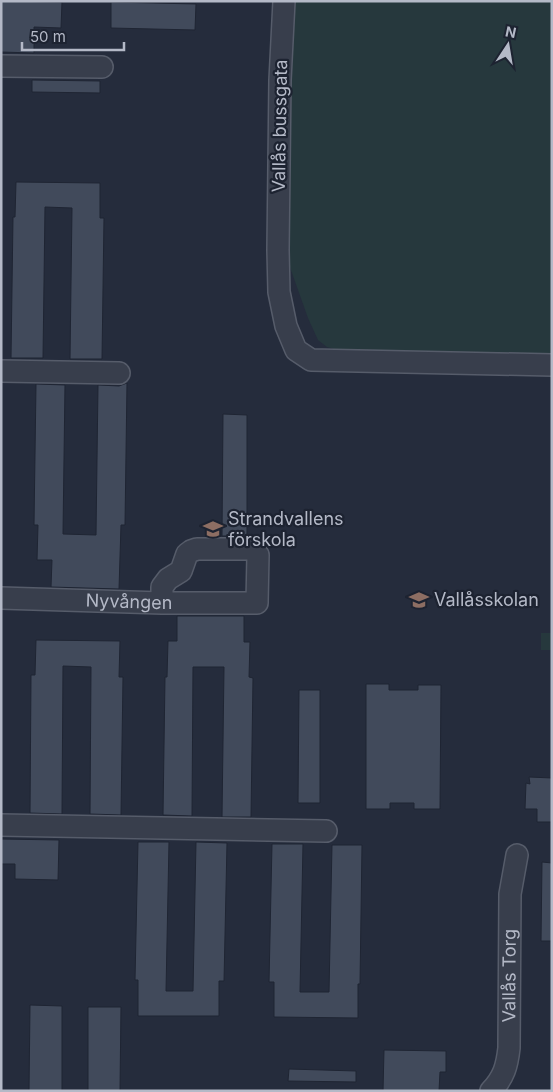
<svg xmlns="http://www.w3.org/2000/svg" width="553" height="1092" font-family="Inter,sans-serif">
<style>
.green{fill:#26383d}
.building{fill:#414a5b;stroke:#1f2533}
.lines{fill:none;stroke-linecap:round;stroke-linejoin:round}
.minor-casing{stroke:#565c6a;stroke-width:24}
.minor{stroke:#383e4c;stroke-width:21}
.labels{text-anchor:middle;stroke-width:4.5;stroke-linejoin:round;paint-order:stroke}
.street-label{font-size:18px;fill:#b4b9c7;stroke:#1d2331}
.poi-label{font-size:18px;fill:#b4b9c7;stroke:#1d2331;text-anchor:start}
</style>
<rect width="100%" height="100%" fill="#252c3c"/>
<g class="green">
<path d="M294,1H552V360L353,354L327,347L318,340L308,318L286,256V164Z"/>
<rect x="541" y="633" width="11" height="17"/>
</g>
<g class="building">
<path d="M1,1L62,2L61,28L34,27V53L1,52Z"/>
<path d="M111,2L196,4L195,30L111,28Z"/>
<path d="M32,80L100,81V93L32,92Z"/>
<path d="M16,182L100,183V218H104L102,359H70L72,208L45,207L43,358H11L13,217H15Z"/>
<path d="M127,383L125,525H121L119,589L51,587L52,560H37L38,525H34L36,384L65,385L63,534L96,535L98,385L119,386Z"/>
<path d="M223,414L247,415V536H222Z"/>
<path d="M177,616H244V642H250L249,677L253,678L251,817H222L224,667H193L192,816L163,815L165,677H167L168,641H177Z"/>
<path d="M36,640L120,641L119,677H123L121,815L90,814L91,667L63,666L62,814L30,813L31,675H35Z"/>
<path d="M366,684H389V690H418V685H441L440,809H414V803H390V809H366Z"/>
<path d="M299,690H320V803H298Z"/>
<path d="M529,777L552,778V822H537V809H525L526,783L530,784Z"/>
<path d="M1,839L59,840L58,880L15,879V864H1Z"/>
<path d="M138,842H169L166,991H193L196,842L227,843L224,981H219V1016H138V980H135Z"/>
<path d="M272,844H303L300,992H329L332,845H362L360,984H358V1018L274,1017V982H269Z"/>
<path d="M542,862L552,863V941H541Z"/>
<path d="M30,1005L62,1006V1091H29Z"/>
<path d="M88,1007H121L120,1091H88Z"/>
<path d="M384,1050L446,1051V1072H440L439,1091H383Z"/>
<path d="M289,1069L356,1071V1082L288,1081Z"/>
</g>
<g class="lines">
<defs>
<g id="minor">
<path d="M284,1L280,80L278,250L279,292L286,326L296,350L311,360L552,365"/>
<path d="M1,66L102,67"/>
<path d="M1,371L119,373"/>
<path id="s1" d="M1,598L162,603H257L258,555L253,550L249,549H197L191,551L187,554L181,571L168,579L162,587V603"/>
<path d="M1,825L326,831"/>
<path id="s2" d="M491,1091C504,1077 507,1066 509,1048L510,894L517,855"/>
</g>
</defs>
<use href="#minor" class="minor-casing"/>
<use href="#minor" class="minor"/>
</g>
<defs>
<symbol id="school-bare" viewBox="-9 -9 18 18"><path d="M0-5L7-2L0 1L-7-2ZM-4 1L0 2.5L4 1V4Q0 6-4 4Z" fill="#8d6e63" stroke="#1d2331" stroke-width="2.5" paint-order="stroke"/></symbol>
</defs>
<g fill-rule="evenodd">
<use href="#school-bare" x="199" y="515" width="28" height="28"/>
<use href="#school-bare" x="405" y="586" width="28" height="28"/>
</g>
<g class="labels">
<g class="street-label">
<text transform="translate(280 126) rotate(-89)" y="6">Vallås bussgata</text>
<text dy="6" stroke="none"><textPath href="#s1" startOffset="128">Nyvången</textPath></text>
<text dy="6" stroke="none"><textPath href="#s2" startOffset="120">Vallås Torg</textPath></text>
</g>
<g class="poi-label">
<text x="228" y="525">Strandvallens<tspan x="228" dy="21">förskola</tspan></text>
<text x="434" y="606">Vallåsskolan</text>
</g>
</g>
<rect width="553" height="1092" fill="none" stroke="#b4b9c7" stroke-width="5"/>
<g transform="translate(508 45) rotate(12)" stroke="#1d2331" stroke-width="4" paint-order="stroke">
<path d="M0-4L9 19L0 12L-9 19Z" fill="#b4b9c7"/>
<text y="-8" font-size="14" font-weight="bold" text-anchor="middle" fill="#b4b9c7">N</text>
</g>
<path d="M22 42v8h102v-8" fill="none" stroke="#b4b9c7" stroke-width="2.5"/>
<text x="30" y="42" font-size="15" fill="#b4b9c7" stroke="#1d2331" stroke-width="4" paint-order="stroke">50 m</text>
</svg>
